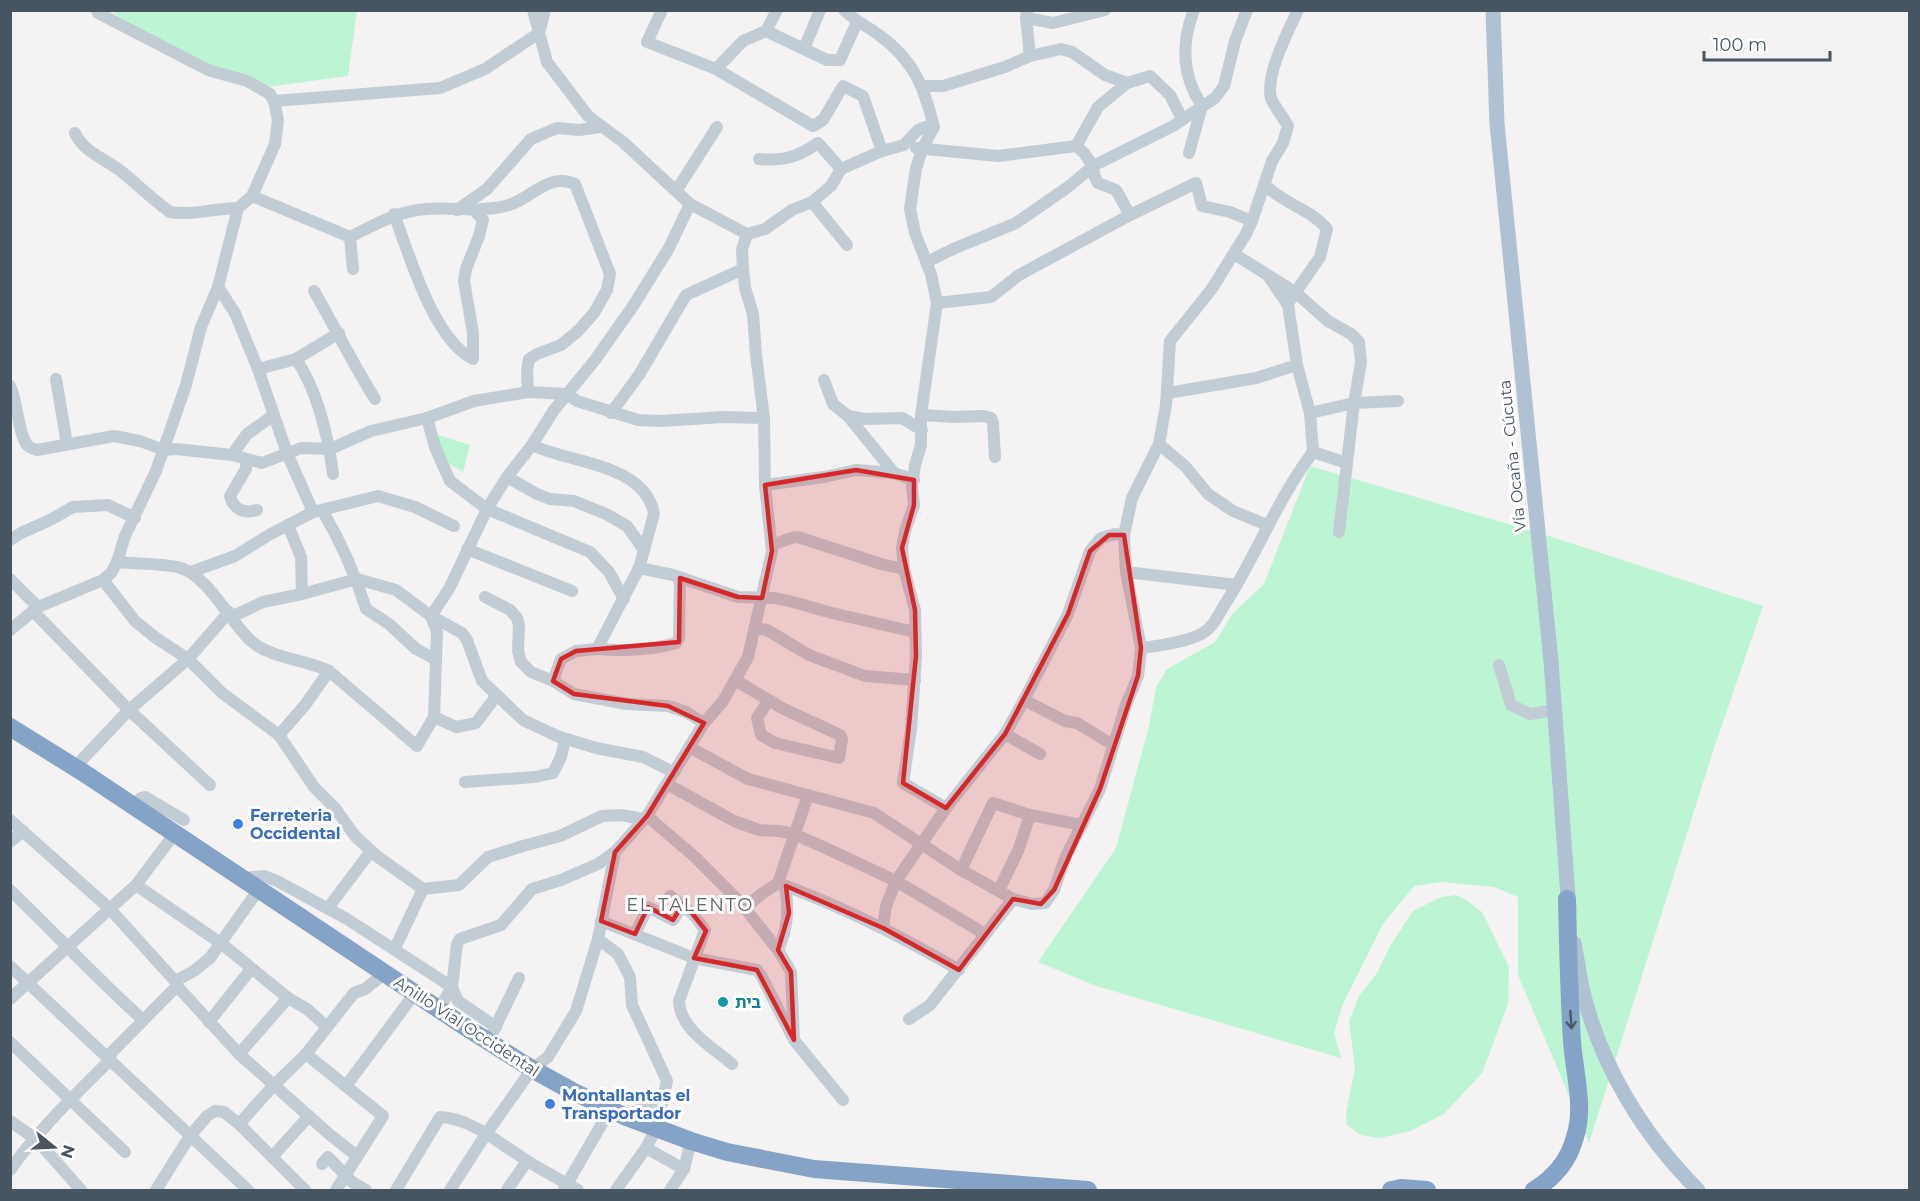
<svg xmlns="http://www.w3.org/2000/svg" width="1920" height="1201" font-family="Montserrat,'Noto Sans Hebrew',sans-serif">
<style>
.green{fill:#bdf5d4}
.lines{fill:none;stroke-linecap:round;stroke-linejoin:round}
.minor{stroke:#c2ccd5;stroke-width:12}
.major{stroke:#afc1d3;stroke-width:15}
.highway{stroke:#85a3c6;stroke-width:18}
.oneway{stroke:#4a5967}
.marked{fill:#d62828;fill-opacity:0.2;stroke:#d62828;stroke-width:4.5;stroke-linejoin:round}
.shop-dot{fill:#3f7fe0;stroke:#fff;stroke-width:2}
.culture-dot{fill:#0f9aa8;stroke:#fff;stroke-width:2}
.labels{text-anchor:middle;stroke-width:6;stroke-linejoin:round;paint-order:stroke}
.street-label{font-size:16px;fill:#475562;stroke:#fff}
.shop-label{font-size:16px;font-weight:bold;fill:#366cbe;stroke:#fff;text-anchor:start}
.culture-label{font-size:16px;font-weight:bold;fill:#0d838f;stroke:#fff;text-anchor:start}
.neighbourhood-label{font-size:18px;letter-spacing:1.5px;fill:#5d6268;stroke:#fff}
</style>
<rect width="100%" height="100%" fill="#f4f2f2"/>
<g class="green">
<path d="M111,11H357L348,76L267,87L208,65L124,21Z"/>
<path d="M435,434L470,445L463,472L443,461Z"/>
<path d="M1310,466L1549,536L1763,606L1715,745L1589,1143L1518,975V897L1494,887L1442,882L1414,886L1383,924L1342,1006L1334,1033L1341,1058L1096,986L1038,962L1116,848L1149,726L1156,687L1167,669L1215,642L1233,613L1264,584Z"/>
<path d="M1456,895L1466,900L1482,912L1509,967L1508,1004L1482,1073L1444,1114L1410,1131L1380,1138L1361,1135L1347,1125L1346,1113L1355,1068L1349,1021L1359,996L1377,973L1390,946L1413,911L1441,897Z"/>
</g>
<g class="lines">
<g class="minor">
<path d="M533,10L547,62L588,116L623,142L690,204L747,234L765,229L792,210L812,202L831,186L841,169L882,151L904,145L918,130L925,127H934"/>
<path d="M662,10L647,42L716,69L813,126L823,120L843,86L863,96L882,151"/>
<path d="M844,10C855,21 867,26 879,35C914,60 924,87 934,127L922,149L916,169L910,209L915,233L931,274L937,303L921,415V445L915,465L912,486L914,505L905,531L902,548L904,569L915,610L916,656L911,729L903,783L946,808"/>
<path d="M1027,12L1026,18L1030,56"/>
<path d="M1026,18L1053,23L1105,10"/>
<path d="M766,31L827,60H840L857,22"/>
<path d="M804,49L820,10"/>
<path d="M716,69L743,41L766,31L777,10"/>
<path d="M923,86H943L1005,67L1030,56L1061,49L1072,52L1105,75L1127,83L1150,76L1170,95L1182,119"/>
<path d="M274,101L440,88L485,69L539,33L545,10"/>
<path d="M75,133C84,153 106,159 122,172C138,185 153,200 170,212C192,216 215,208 238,208"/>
<path d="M1076,146L1098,107L1127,83"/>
<path d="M916,148L998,156L1076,146L1084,153L1093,166L1094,175L1098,183L1116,190L1130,215"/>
<path d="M1189,153L1202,106C1182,76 1181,43 1194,10"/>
<path d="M759,159C784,161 798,157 818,143L841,169"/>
<path d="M1264,184C1282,203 1311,209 1327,229L1320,257L1291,299"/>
<path d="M676,191L717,127"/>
<path d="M252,196L350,237C376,224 397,211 427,209C454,207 482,213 509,205C532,198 549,172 575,184L610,274L607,290L594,313L578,331L561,345L537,354L529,359L527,371L528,392"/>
<path d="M812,202L847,245"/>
<path d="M457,210L487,189L531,139L557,128L579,130L600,127"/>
<path d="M394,214C409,254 433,339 473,359V333L464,281L466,269L479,236L483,220L475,211"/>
<path d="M350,237L353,269"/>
<path d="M1234,254L1295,292L1328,321L1351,334L1359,342L1361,362L1354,403L1339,532"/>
<path d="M927,262L953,249L1016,223L1068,187L1093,166L1173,126L1215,98L1224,86L1235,41L1247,10"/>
<path d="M218,287L235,313L258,369L287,453L313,512"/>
<path d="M314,291C335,327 353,364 375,399"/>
<path d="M937,303L991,297L1019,275L1130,215L1196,183L1202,206L1230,212L1252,221"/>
<path d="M296,359C317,390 328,437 333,474"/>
<path d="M258,369L296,359L339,333"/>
<path d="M56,379L67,444"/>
<path d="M824,380L833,404L848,416L865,419L902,418L922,430"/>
<path d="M10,386C18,401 18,436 28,446C30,448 34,449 37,450L114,436L140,441L164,450L176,449L232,455L262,463L301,448L330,449L371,431L427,418L474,401L528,392L567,394L577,401L638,420L660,421L724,417L764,418"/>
<path d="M1168,393L1256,378L1297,365"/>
<path d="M611,413L639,375L686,295L743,269"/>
<path d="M1310,413L1354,403L1398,401"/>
<path d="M921,415L954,417L983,416L991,418L993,423L995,457"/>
<path d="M848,416L894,473L914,480"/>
<path d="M427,418L435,447L450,481L487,509L590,552L609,572L624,599"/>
<path d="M1159,444L1185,466L1208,494L1233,511L1267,525"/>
<path d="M532,445C568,463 645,463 654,514L639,568L597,649L576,651L561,659L553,681"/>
<path d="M1313,452L1347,463"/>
<path d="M232,455L247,434L274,415"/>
<path d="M246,459V469L230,496C234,510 244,514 257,510"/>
<path d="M507,477L537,494L550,499L574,501L606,514L627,526L644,550"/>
<path d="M765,485L824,477L856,470L894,473"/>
<path d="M322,510C341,542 355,573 366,609L389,624L416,649L435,659"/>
<path d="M288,525L301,557L302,594"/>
<path d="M10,540L21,533L50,520L73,507L108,505L135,518"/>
<path d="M772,544C782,543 788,537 798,537L881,564L904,569"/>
<path d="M467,549L572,591"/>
<path d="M117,562C136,564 158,563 177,567C206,572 230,622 251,641C272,659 305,659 329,671L417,746L434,717L437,632L431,616L449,589L487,509L507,477L532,445L554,410L595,360L633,306L669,248L690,204"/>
<path d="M639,568L673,575L738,597L775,598L793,602L832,613L915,632"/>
<path d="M191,572L235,556L269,535L313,512L378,496L415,507L454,526"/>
<path d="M1126,572L1237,585"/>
<path d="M10,579L38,607"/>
<path d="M103,580L135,621L156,638L188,659L222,693L279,735L314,787L335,808L355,836L378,857L423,889L459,885L488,857L523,846L560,836L602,816L621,815L643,819"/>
<path d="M485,597L510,610L517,618L519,626L518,651L521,662L531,672L553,681L574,694L627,704L668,706L686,712L704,723"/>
<path d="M33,611L129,710L210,785"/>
<path d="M231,617L263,602L302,594L357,579L396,590L431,616L462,633L467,640L482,681L523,720L557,736L596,748L643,757L673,772"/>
<path d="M755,628L767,630L809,655L865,676L915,680"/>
<path d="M10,630L38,607L103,580L111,573L117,562L125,536L156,471L186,385L201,327L218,287L238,208L252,196L275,144L278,120L274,101L270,94L247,81L208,70L98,13L97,10"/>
<path d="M1141,648C1158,646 1195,641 1207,630C1215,624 1220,612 1225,604C1257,555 1277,499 1313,452L1310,413L1297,365L1288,305L1269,277"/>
<path d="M597,649C622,651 653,650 676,643L679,638L680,578"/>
<path d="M1499,665L1511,705L1530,714L1555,710"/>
<path d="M735,680L782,708L840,735L842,739L839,758L775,743L761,735L757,718L768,701"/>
<path d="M1024,700L1065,721L1077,723L1113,745"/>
<path d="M434,717L456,727L476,723L497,695"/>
<path d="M1005,734L1040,754"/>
<path d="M279,735L305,705L329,671"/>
<path d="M689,747L748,779L874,813L961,870L1013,899L1032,904L1045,903L1054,890L1066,856L1100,789L1126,705L1138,676L1141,648L1126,572L1124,535L1132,498L1159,444L1166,405L1170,341L1211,290L1246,234L1252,221L1272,161L1283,143L1288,126C1284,118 1273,105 1271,98C1265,76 1288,31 1298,10"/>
<path d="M75,767L129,710L188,659L229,612"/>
<path d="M465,782L535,777L553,773L561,757L565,739"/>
<path d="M667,784L734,821L759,830L779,831L794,834L832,851L896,881L985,934"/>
<path d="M133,806L141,798L145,797L184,820"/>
<path d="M647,816L695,857L740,902L778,950L791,972L794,1040L843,1100"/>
<path d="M10,820L109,908L175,981L177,986L239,1054L329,1134L357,1156"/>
<path d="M10,842L23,831"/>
<path d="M961,870L993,803L1030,815L1082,825"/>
<path d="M244,878L264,876L277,881L347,919L452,987L458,1001L496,1027"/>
<path d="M778,883C841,906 901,936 959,970"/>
<path d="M136,885L222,944L288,998L307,1009L327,1027"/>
<path d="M10,890C55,933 97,979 143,1020"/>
<path d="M999,890L1018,851L1030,815"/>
<path d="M670,896L693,914L705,930L679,1001C680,1029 712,1047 732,1064"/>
<path d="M328,908L371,851"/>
<path d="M745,908L760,895L778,883L808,795"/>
<path d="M601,921L694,958L757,970L762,977L792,1036"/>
<path d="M883,928L886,906L896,881L946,808L1005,734L1024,700L1068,614L1090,551L1101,538L1115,534L1124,535"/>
<path d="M635,934L648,907L673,920L682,906"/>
<path d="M598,939L618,954L630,977L632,1005L667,1081L656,1129L646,1148L616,1190"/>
<path d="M395,948L423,889"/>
<path d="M778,950C788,928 789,910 785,886"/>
<path d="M10,966L248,1190"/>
<path d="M175,981L194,971L210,958L259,889"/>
<path d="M10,999L136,885L175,833"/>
<path d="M439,1009L452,987L457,944L460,939L501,925L532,889L561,880L598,864L615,852L647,816L704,723L723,701L748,657L772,551L765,485L764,418L756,355L753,314L745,288L743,269L742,250L747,234"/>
<path d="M909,1019L930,1005L1013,899"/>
<path d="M209,1022L251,969"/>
<path d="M492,1034L519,978"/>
<path d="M10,1042L125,1152"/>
<path d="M239,1054L288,998"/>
<path d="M306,1054L383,1116L336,1190"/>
<path d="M108,1056L177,986"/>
<path d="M346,1086L415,993"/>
<path d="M624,1116L662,1102"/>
<path d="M10,1121L36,1139L81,1190"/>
<path d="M239,1124L274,1085L306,1054L354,993L365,989L385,973"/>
<path d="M646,1148L684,1169"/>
<path d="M272,1157L309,1116"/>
<path d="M322,1164L328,1157L352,1182L366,1190"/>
<path d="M10,1170C39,1129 76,1094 111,1059"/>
<path d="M564,1189L610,1110"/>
<path d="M156,1190L190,1136L207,1116L215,1111L224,1112L239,1124L305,1190"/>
<path d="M396,1190L440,1117C471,1118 500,1144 526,1160C543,1171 561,1180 578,1190"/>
<path d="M450,1190L486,1134L532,1069L548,1057L576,1011L598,939L615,852"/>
<path d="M507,1190L527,1161"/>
<path d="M670,1190L684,1169L691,1141"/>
</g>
<g class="major">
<path d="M1493,10L1497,124L1551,661L1569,910"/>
<path d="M1574,943C1577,958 1579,973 1582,988C1600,1065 1643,1135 1698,1190"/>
</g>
<g class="highway">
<path d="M10,727L84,773L467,1028L532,1069L572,1091L624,1116L691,1141L727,1152L814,1169L1088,1190"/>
<path d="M1391,1190L1401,1188L1427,1190"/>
<path d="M1534,1190C1554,1178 1569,1160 1575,1137C1585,1107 1574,1072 1572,1041C1569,994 1568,946 1567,899"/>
</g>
</g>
<defs><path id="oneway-shaft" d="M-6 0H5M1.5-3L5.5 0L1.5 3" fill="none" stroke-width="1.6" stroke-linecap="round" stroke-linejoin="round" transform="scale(1.5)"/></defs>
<use class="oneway" href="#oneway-shaft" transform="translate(1571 1020) rotate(86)"/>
<path class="marked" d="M856,470L914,480V505L902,548L915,610L916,656L903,783L946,808L1005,734L1068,614L1090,551L1109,535H1124L1141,648L1138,676L1100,789L1054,890L1041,904L1013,899L959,970L883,928L786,886L789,913L778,950L791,972L794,1040L757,970L694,958L706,931L684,903L673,920L648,907L635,934L601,921L615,852L647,816L704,723L668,706L574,694L553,681L561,659L576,651L679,642L680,578L738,597L762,598L772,551L765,485Z"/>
<g class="shop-dot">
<circle cx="238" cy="824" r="6"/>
<circle cx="550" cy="1104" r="6"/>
</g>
<circle class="culture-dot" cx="723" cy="1002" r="6"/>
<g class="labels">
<g class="street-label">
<text transform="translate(1512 456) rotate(-96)" y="6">Vía Ocaña - Cúcuta</text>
<text transform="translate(467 1026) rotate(33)" y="6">Anillo Vial Occidental</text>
</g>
<g class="shop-label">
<text x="250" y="821">Ferreteria<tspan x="250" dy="18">Occidental</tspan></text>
<text x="562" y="1101">Montallantas el<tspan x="562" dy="18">Transportador</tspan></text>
</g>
<g class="culture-label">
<text x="735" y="1008">בית</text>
</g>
<g class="neighbourhood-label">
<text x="690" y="911">EL TALENTO</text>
</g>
</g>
<rect width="1920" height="1201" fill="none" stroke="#475562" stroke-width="24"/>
<g transform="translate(54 1147) rotate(108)" stroke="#ffffff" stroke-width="4.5" paint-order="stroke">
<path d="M0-4.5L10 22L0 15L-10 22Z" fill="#475562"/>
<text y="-9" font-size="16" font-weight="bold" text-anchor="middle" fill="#475562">N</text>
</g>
<path d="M1704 51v9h126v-9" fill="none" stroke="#475562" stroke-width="3"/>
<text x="1713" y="51" font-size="18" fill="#475562" stroke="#ffffff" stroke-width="4.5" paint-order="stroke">100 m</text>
</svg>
